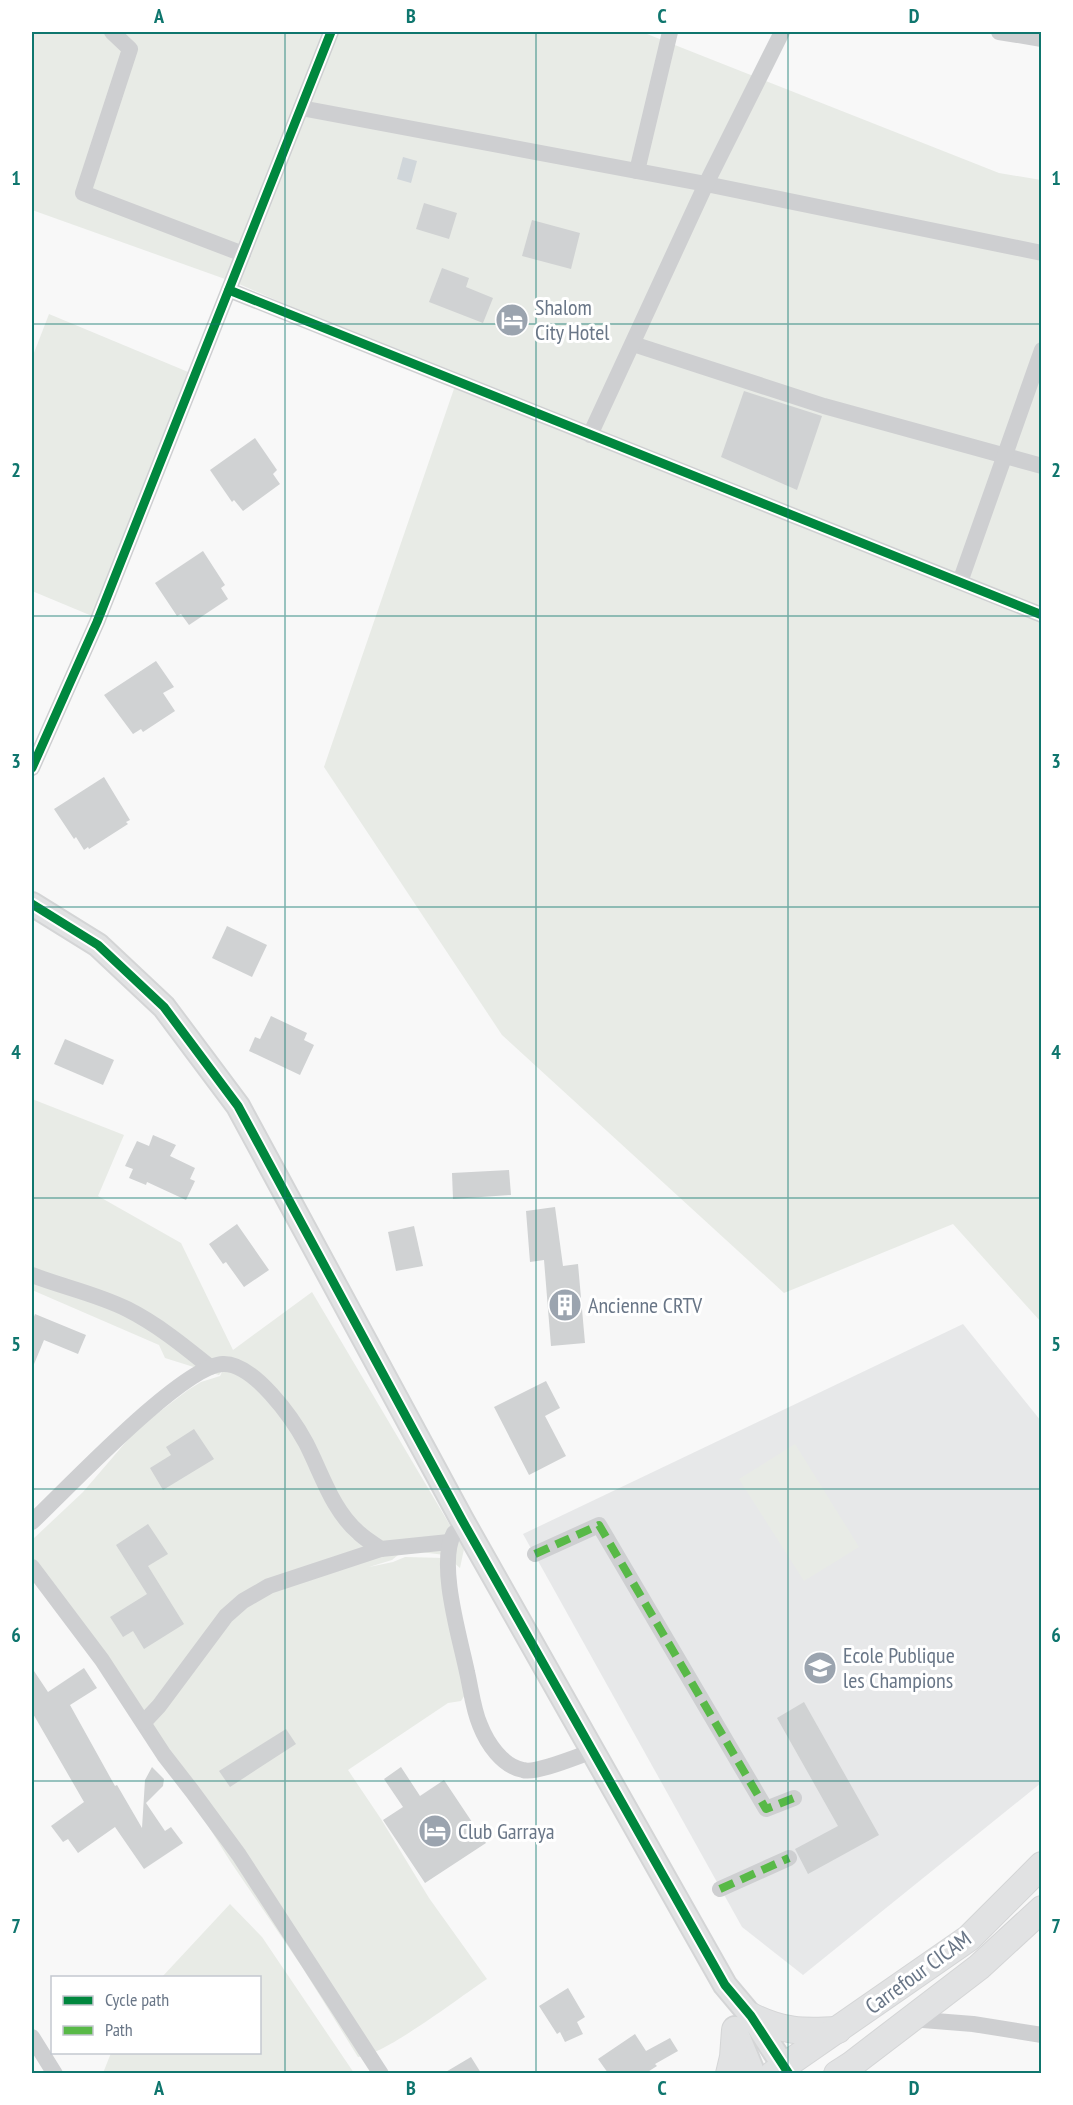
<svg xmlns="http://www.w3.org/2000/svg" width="1073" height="2105" font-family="'PT Sans Narrow',sans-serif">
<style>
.built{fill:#e7e8e9}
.green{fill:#e8ebe6}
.water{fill:#d0d6da}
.building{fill:#d0d2d3}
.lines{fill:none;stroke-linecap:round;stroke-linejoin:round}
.secondary-casing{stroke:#d4d5d6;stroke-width:26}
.primary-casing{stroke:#d4d5d6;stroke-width:28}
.street{stroke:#cecfd1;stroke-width:16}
.secondary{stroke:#e1e2e3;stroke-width:22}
.primary{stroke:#e1e2e3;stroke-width:26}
.quiet{stroke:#58b947;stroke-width:8;stroke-dasharray:15 8;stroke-linecap:butt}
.cycleway-casing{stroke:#fff;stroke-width:13}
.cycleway{stroke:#00873e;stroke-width:9}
.grid{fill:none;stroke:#0f766e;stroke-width:1.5;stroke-opacity:0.55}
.labels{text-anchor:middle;stroke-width:6;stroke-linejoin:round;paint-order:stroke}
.poi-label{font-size:22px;fill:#697687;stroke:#fff;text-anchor:start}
.street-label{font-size:22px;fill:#697687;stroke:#fff}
.neatline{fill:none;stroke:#0f766e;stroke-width:2}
.grid-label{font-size:20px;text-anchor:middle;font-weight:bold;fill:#0f766e}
</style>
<rect width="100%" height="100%" fill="#f8f8f8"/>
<path class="built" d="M963,1324L1041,1421V1783L803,1975L742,1927L523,1534Z"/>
<g class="green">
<path d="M32,32H642L999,173L1041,180V1322L953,1224L784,1293L502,1035L324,767L457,380L239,284L32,210Z"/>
<path d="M49,314L193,374L92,616L32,591V358Z"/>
<path d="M32,1099L124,1135L98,1196L181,1243L233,1350L312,1292L464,1549L460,1568L445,1555L404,1550L392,1560L369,1567L393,1562L405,1557L445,1558L468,1690L461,1701L448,1703L348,1770L381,1819L429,1898L487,1979C461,1996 384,2056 358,2057L302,1967L230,1861L164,1755L32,1565V1540L83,1492L137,1429L188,1390L201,1382L220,1376L224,1368L219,1375L165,1358L159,1345L32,1290Z"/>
<path d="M795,1444L859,1547L804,1581L739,1479Z"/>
<path d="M230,1904L262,1937L354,2073H103L111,2053L260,2052V1978L162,1977Z"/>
</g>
<path class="water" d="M403,157L417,161L411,183L397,179Z"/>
<g class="building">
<path d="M424,203L457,213L449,239L416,229Z"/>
<path d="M532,220L580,233L571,269L522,256Z"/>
<path d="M442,268L469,278L466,287L493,298L483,323L429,302Z"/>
<path d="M744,391L822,416L797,490L721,457Z"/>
<path d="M255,438L277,470L273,474L280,484L243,511L234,500L232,502L210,470Z"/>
<path d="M203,551L225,585L221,588L228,599L189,625L181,614L177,616L155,583Z"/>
<path d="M156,661L174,687L163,693L175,711L143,732L141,729L133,734L104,695Z"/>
<path d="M104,777L130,820L126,822L128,824L89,849L88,847L84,850L76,837L74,839L54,809Z"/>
<path d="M227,926L267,945L252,977L212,958Z"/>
<path d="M271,1016L307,1033L304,1040L314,1045L300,1075L249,1051L255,1037L260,1039Z"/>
<path d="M65,1039L114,1060L103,1085L54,1064Z"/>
<path d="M153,1135L176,1145L170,1156L195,1168L190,1179L195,1181L186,1200L147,1182L146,1185L129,1178L133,1169L125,1166L137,1141L149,1146Z"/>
<path d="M509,1170L511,1195L453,1199L452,1173Z"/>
<path d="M555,1207L563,1266L578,1264L585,1343L551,1346L544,1260L530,1262L526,1211Z"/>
<path d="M237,1224L269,1270L244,1287L226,1262L223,1264L209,1244Z"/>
<path d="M414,1226L423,1266L396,1271L388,1232Z"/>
<path d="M35,1314L86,1335L78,1354L44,1340L32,1369V1322Z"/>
<path d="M546,1381L560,1408L545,1416L566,1456L529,1475L494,1407Z"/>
<path d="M194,1429L214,1459L163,1490L150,1468L171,1455L166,1447Z"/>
<path d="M148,1524L168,1554L148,1566L184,1624L144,1649L133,1631L123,1637L110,1617L147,1594L116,1545Z"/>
<path d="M32,1668L48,1692L84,1668L97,1688L70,1705L115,1786L117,1785L142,1828L145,1780L152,1767L164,1779L163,1786L146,1803L165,1831L171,1827L183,1843L144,1869L115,1827L78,1853L68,1839L63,1842L51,1826L84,1802L32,1712Z"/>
<path d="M804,1702L879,1835L808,1874L795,1849L838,1826L777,1718Z"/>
<path d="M286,1729L296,1744L230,1787L219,1771Z"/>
<path d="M401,1767L420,1796L444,1780L486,1843L425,1883L383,1820L403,1807L384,1779Z"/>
<path d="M568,1988L585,2017L577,2022L583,2034L565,2042L560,2032L557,2034L539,2006Z"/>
<path d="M635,2034L646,2051L670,2038L678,2051L655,2064L657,2066L646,2073H608L598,2059Z"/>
<path d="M471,2057L481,2073H444Z"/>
</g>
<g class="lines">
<defs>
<g id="secondary">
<path d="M32,904L98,945L164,1007L238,1106L462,1520L725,1985L751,2016L789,2074"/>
<path d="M735,2028L754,2074"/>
</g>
<g id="primary">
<path d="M751,2016C783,2032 802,2032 838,2030"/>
<path d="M729,2074L733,2057L735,2030"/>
<path d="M773,2074L969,1938L1042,1865"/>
<path d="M837,2074L851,2065L979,1967L1042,1909"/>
</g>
</defs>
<use href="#secondary" class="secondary-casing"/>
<use href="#primary" class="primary-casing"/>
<g class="street">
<path d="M112,32L130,49L83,193L243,254"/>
<path d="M999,32L1042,39"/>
<path d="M301,108L706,184L1042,253"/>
<path d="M637,171L670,32"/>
<path d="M229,290L1042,615"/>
<path d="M633,344L824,406L1042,466"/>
<path d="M590,435L706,184L782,32"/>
<path d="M960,582L1042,350"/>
<path d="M32,768L97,622L331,32"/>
<path d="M32,1275C63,1287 97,1294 127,1309C157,1324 184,1346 210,1367"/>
<path d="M32,1522C66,1490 183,1365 223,1364C254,1363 293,1419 306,1443C322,1474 332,1510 359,1533C365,1539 374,1544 381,1549L449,1542"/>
<path d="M454,1533C437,1563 460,1638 467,1672C471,1689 473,1709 480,1725C487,1743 502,1766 523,1770C536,1774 578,1756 593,1751"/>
<path d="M535,1554L599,1525L766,1809L794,1798"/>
<path d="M32,1567L102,1660L164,1755L192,1791L239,1855L381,2074"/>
<path d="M144,1722L159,1706L226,1616L243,1601L269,1586L381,1549"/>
<path d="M720,1889L789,1858"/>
<path d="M910,2019L973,2024L1042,2035"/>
<path d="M32,2037L55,2074"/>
</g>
<use href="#secondary" class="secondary"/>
<use href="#primary" class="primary"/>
<g class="quiet">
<path d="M535,1554L599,1525L766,1809L794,1798"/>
<path d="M720,1889L789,1858"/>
</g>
<defs>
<g id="cycleway">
<path d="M229,290L1042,615"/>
<path d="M32,768L97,622L331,32"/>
<path d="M32,904L98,945L164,1007L238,1106L462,1520L725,1985L751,2016L789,2074"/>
</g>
</defs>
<use href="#cycleway" class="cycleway-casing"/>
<use href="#cycleway" class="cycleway"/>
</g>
<path class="grid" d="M285,32V2074M536,32V2074M788,32V2074M32,324H1042M32,616H1042M32,907H1042M32,1198H1042M32,1489H1042M32,1781H1042"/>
<defs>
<symbol id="hotel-disc" viewBox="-11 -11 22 22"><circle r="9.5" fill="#9ba4af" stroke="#fff"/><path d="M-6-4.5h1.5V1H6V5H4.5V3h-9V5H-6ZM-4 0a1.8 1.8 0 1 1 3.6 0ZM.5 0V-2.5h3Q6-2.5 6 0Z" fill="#fff"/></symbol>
<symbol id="building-disc" viewBox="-11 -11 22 22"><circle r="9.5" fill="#9ba4af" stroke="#fff"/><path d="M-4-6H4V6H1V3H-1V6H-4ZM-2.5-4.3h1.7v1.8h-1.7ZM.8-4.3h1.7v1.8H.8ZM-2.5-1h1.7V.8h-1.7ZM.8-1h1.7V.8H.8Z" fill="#fff"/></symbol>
<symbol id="school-disc" viewBox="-11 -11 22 22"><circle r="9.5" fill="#9ba4af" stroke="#fff"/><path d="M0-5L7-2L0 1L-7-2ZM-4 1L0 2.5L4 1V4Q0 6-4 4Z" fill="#fff"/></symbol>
</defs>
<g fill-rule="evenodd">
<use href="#hotel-disc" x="493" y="301" width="38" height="38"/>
<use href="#building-disc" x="546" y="1286" width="38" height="38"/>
<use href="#school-disc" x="801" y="1649" width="38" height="38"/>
<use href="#hotel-disc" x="416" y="1812" width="38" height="38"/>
</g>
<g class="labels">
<g class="poi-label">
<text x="535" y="315">Shalom<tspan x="535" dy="25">City Hotel</tspan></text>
<text x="588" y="1313">Ancienne CRTV</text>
<text x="843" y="1663">Ecole Publique<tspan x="843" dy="25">les Champions</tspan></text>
<text x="458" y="1839">Club Garraya</text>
</g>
<g class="street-label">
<text transform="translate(918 1972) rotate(-36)" y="8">Carrefour CICAM</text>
</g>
</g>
<rect width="1073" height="2105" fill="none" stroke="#ffffff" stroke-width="66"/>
<rect x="51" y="1976" width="210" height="78" fill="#ffffff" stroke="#c3c8cf" stroke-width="1.5"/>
<rect x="63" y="1996" width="30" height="9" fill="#00873e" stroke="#c3c8cf" stroke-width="1.5"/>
<text x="105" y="2006" font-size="18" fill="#697687">Cycle path</text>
<rect x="63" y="2026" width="30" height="9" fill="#58b947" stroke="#c3c8cf" stroke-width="1.5"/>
<text x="105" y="2036" font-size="18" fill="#697687">Path</text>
<rect x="33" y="33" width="1007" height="2039" class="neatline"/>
<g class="grid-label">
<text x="159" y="23">A</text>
<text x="411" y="23">B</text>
<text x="662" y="23">C</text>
<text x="914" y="23">D</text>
<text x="16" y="185">1</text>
<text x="1056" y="185">1</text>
<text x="16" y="477">2</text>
<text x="1056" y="477">2</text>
<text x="16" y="768">3</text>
<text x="1056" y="768">3</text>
<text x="16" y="1059">4</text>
<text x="1056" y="1059">4</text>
<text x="16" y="1351">5</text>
<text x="1056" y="1351">5</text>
<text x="16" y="1642">6</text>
<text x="1056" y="1642">6</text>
<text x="16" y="1933">7</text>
<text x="1056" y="1933">7</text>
<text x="159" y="2095">A</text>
<text x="411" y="2095">B</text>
<text x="662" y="2095">C</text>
<text x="914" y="2095">D</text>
</g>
</svg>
